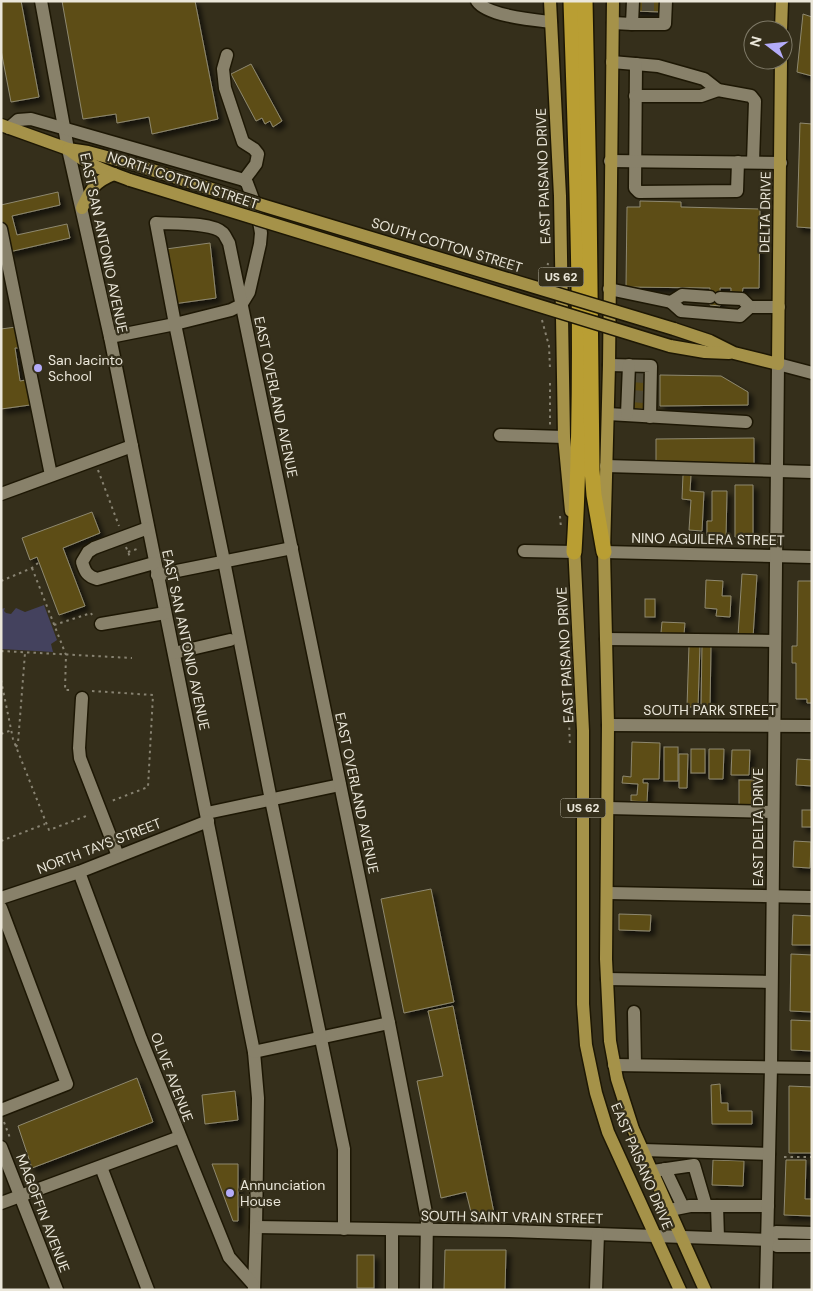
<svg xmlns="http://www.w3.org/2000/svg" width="813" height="1291" font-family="'DM Sans',sans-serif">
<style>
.green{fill:#44425e}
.building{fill:#5d4e12;stroke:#8e8870;filter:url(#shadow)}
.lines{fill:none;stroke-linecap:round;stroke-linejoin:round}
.minor-tunnel{stroke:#504b38;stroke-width:12;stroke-dasharray:12 6;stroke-linecap:butt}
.minor-casing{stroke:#1d1704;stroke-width:15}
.major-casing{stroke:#1d1704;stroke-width:15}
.highway-casing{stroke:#1d1704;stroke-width:18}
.path{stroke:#888372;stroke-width:2;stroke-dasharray:2.5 4;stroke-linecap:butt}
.minor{stroke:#88816a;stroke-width:12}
.major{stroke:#a59249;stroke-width:12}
.highway{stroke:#b99e33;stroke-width:15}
.major-bridge-casing{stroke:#1d1704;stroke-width:15;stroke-linecap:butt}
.major-bridge{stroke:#a59249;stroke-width:12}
.poi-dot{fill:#b4acf9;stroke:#352f1b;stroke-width:2}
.labels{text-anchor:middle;stroke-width:4.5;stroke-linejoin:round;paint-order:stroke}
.shield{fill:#352f1b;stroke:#b4b0a1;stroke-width:1}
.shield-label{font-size:12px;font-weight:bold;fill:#ebe7da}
.street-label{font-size:14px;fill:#ebe7da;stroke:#352f1b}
.poi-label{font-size:14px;fill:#ebe7da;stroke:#352f1b;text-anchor:start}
</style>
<defs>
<filter id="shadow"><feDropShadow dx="4.5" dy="4.5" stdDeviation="2.5" flood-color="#0009"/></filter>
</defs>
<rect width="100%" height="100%" fill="#352f1b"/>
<path class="green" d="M44,605L57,640L51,644L53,652L1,649V609L5,608L4,611L6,613L11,614L16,608L25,612Z"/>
<g class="building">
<path d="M1,1H21L39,97L11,102L1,50Z"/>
<path d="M62,1H195L218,119L152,134L149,117L117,123L116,114L83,119Z"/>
<path d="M633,1H663V12L633,11Z"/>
<path d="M803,14L812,17V76L797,72Z"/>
<path d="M251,64L282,121L273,127L270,121L265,124L262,118L256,121L231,74Z"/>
<path d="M800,123L812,124V228L797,227Z"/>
<path d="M58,192L60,205L12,216L17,235L67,224L70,238L9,252L1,218V205Z"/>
<path d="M640,201L681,202V207L760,209L759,288H743L742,295H731V288H720V306L710,305V288L626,287L627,207H640Z"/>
<path d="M210,243L216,298L173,304L166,249Z"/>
<path d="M16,327L19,348H15L20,381L26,380L30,405L1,409V329Z"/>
<path d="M632,372H645L644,409H631Z"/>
<path d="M660,375L721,376L748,392V405L660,406Z"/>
<path d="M754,438V464L656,465V439Z"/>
<path d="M683,475H691L690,491L704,492L702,531L689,530L691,500L682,499Z"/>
<path d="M735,485H753V536L735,537Z"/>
<path d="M712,491H727L726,537L707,536V521H712Z"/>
<path d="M92,512L100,533L63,548L85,606L59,615L37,557L30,560L22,538Z"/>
<path d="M742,574L757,575L753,637L738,636Z"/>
<path d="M706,580L723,581L722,596H731L730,617L716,616L717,609L705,608Z"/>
<path d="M798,581H812V703H807V699H796V663H792V646H797Z"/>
<rect x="645" y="599" width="10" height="18"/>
<path d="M662,622L685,623L684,634L661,633Z"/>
<path d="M689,645H700L698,707H687Z"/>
<path d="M702,646H711L710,708H701Z"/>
<path d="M632,742L660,743L659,779H643V783H648L647,802L631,801V795H637L638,784L622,783L623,776L631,777Z"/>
<rect x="664" y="747" width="14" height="34"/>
<rect x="691" y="749" width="14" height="24"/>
<path d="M709,749H724L723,779H709Z"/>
<path d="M732,750H750L749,775H731Z"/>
<path d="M679,754H688L687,788H679Z"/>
<path d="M797,759L812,760V786L796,785Z"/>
<rect x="739" y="780" width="15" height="26"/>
<rect x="802" y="810" width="10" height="17"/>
<path d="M794,841L811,842L810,868L793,867Z"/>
<path d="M431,889L454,1002L404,1013L381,899Z"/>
<path d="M619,914L651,915L650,931L619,930Z"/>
<path d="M793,915L812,916V945H792Z"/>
<path d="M791,954L812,955V1012L790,1011Z"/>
<path d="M453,1006L494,1213L471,1212L466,1192L441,1198L417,1081L443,1076L428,1011Z"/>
<path d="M791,1020L812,1021V1051L791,1050Z"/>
<path d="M137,1078L153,1122L32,1168L18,1126Z"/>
<path d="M720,1084L721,1103H728V1111H752V1124H712L711,1085Z"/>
<path d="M789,1086L812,1087V1153H789Z"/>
<path d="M235,1091L238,1120L205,1124L202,1095Z"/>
<path d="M713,1160L744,1161L743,1186L712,1185Z"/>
<path d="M786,1160H806L805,1199H812V1216L784,1215Z"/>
<path d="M212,1164H238V1221H233Z"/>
<path d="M445,1250H506L505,1290H444Z"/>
<rect x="357" y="1255" width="17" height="33"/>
</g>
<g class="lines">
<g class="minor-tunnel">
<path d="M648,11V1"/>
<path d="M632,376L645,377"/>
<path d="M632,396L644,397"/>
</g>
<defs>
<g id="minor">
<path d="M41,1L68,149L110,337L254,1052L258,1098L256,1227L254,1290"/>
<path d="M477,1C487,16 533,20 551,22"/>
<path d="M613,23L632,24L633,1"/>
<path d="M632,24H665L666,1"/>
<path d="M227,55L223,69L225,88L243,142L254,149L258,154L256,164L244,180"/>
<path d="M612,62L658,66L704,79L718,90L751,96L755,101L753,162"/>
<path d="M636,64L635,188L639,192L737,191L738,162"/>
<path d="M635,96H701L718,90"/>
<path d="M9,128L18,120L31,119L244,180"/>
<path d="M610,161L781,163"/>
<path d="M1,229L51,475"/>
<path d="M609,289L671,302"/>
<path d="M710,297L682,295L671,302L681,311L740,316L750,307H779"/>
<path d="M720,298L742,299L750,307"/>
<path d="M110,337L175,324L231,310L241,305L249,292L260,244L261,233L257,210L247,183L244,180"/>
<path d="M609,365L651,366L650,417"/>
<path d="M608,414L746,422"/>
<path d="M627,414L629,365"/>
<path d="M500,435L564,437"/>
<path d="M606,466L812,472"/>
<path d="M1,494L132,446"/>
<path d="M148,528L94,548L88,552L82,562C85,572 87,576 97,579L154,563"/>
<path d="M524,551L574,552"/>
<path d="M604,552L812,557"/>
<path d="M157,575L292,548"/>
<path d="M101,624L165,613"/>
<path d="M606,639L775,641"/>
<path d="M174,653L230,640"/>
<path d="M82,698L79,748L80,758L118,856"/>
<path d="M608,725L812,726"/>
<path d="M608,808L773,812"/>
<path d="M207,813L340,785"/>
<path d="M79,872L141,1039L229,1257L253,1284"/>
<path d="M608,893L812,897"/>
<path d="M1,898L79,872L208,821"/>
<path d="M1,908L67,1084L1,1110"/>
<path d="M607,979L771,982"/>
<path d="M634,1012L635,1065"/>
<path d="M254,1052L389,1023"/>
<path d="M614,1065L812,1068"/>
<path d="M1,1147L57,1290"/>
<path d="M643,1150L769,1154"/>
<path d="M101,1167L148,1290"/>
<path d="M665,1169L683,1207"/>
<path d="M653,1171L694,1165L706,1206"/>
<path d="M1,1203L180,1137"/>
<path d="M717,1206L718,1238"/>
<path d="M670,1210L690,1206H768"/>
<path d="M256,1227L509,1231L768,1240L777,1246H812"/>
<path d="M344,1229V1149L271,800L224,561L175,324L156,223C171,224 212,222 223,233C225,235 227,240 229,243L389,1023L427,1218L426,1290"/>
<path d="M768,1240L776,1232L812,1233"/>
<path d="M392,1290V1230"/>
<path d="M596,1290L598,1234"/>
<path d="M766,1290L771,1067L778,364L812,373"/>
</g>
<g id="major">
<path d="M550,1L560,196L564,437L571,511"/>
<path d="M613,1L609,365L604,552L608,725L606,959L610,1041L617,1079L633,1129L705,1290"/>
<path d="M781,30L782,1"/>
<path d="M1,125L68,149L88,152L133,164"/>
<path d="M68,149C90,166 105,171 130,180"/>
<path d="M82,208C91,189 94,182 114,174"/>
<path d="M674,329L710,341L734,353L778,364L781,60"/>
<path d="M670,346L705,352L729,353"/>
<path d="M574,544L583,731V1004L586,1045L596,1093L608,1132L680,1290"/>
</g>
<g id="highway">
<path d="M571,1C577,184 585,369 574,552"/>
<path d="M585,1L589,196L592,470L594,495L604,552"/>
</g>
</defs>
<use href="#minor" class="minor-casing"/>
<use href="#major" class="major-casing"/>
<use href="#highway" class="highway-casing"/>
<g class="path">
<path d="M546,278L548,263"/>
<path d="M542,320L549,346L550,369"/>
<path d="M550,383V425"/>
<path d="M98,470L119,526"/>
<path d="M560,516L561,528"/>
<path d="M126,547L130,557"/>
<path d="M128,552L140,548"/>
<path d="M32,568L66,655L65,690H73"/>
<path d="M1,581L32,568L38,563"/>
<path d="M54,625L91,613L92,615"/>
<path d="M1,651L132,658"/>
<path d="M1,680L13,739L49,830L89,815"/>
<path d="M92,691L153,695L148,787L109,802"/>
<path d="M568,695L570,747"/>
<path d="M1,734L12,730"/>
<path d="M16,747L18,743L25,653"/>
<path d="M1,841L45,824"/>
<path d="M4,1122L10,1138"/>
<path d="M784,1157H812"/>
</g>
<use href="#minor" class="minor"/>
<use href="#major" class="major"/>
<use href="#highway" class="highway"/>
<defs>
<g id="major-bridge">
<path d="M133,164L265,206L674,329"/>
<path d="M130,180L670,346"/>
</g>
</defs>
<use href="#major-bridge" class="major-bridge-casing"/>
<use href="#major-bridge" class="major-bridge"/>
</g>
<g class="poi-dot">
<circle cx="38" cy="368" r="5"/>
<circle cx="230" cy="1193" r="5"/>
</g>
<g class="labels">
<g class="shield">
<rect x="538.5" y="267.5" width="45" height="19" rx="4"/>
<rect x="560.5" y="798.5" width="45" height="19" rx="4"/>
</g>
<g class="shield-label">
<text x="561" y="281">US 62</text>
<text x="583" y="812">US 62</text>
</g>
<g class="street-label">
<text transform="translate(543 176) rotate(-92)" y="5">EAST PAISANO DRIVE</text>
<text transform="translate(183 180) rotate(18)" y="5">NORTH COTTON STREET</text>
<text transform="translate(765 212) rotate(-89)" y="5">DELTA DRIVE</text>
<text transform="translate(104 243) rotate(78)" y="5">EAST SAN ANTONIO AVENUE</text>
<text transform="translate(447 245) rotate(17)" y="5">SOUTH COTTON STREET</text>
<text transform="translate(276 397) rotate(78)" y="5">EAST OVERLAND AVENUE</text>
<text transform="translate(708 539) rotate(1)" y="5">NINO AGUILERA STREET</text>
<text transform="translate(186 640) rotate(78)" y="5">EAST SAN ANTONIO AVENUE</text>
<text transform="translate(565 655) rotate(-93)" y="5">EAST PAISANO DRIVE</text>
<text x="710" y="715">SOUTH PARK STREET</text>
<text transform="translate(357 793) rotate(78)" y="5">EAST OVERLAND AVENUE</text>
<text transform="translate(758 827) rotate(-90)" y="5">EAST DELTA DRIVE</text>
<text transform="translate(99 846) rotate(-21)" y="5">NORTH TAYS STREET</text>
<text transform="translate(172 1077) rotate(69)" y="5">OLIVE AVENUE</text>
<text transform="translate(642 1166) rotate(67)" y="5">EAST PAISANO DRIVE</text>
<text transform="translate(43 1213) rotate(69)" y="5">MAGOFFIN AVENUE</text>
<text transform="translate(512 1217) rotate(1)" y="5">SOUTH SAINT VRAIN STREET</text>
</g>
<g class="poi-label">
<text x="48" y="365">San Jacinto<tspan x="48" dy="16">School</tspan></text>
<text x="240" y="1190">Annunciation<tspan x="240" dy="16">House</tspan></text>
</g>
</g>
<rect width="813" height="1291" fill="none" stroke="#ebe7da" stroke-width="5"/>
<g transform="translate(768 45) rotate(286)"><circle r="24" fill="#352f1b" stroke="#7e7967"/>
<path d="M0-4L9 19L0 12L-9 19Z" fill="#b4acf9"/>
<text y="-8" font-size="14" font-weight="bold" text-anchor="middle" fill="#ebe7da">N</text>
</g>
</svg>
